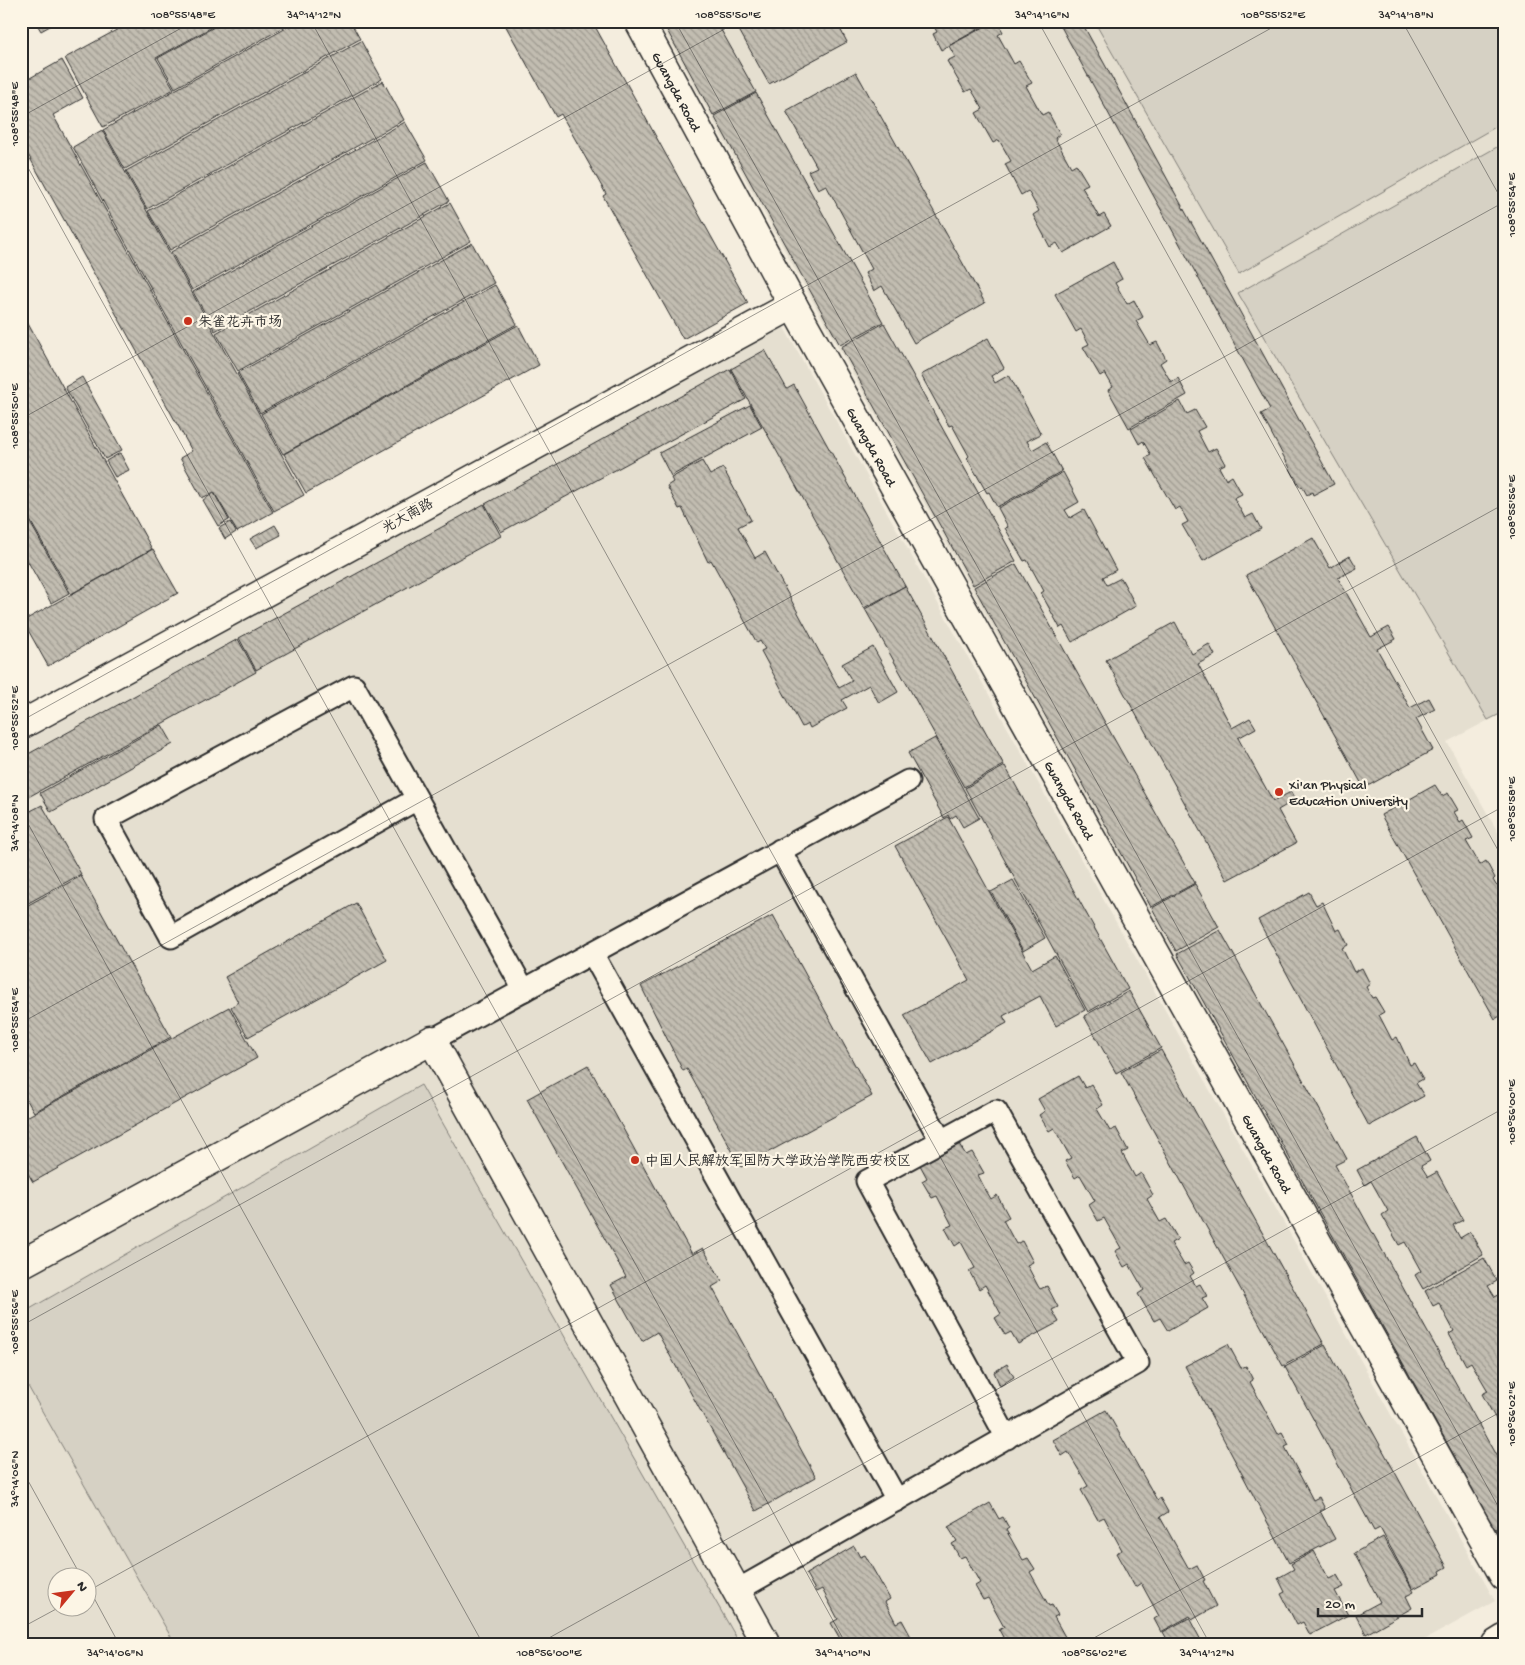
<svg xmlns="http://www.w3.org/2000/svg" width="1525" height="1665" font-family="'Gochi Hand','LXGW WenKai TC',sans-serif">
<style>
.built{fill:#e5dfd0;fill-rule:evenodd}
.green{fill:#d6d1c4;stroke:#807e78}
.building{fill:url(#building-back-hatch);stroke:#2b2b2b}
.lines{fill:none;stroke-linecap:round;stroke-linejoin:round}
.service-casing{stroke:#2b2b2b;stroke-width:25}
.minor-casing{stroke:#2b2b2b;stroke-width:31}
.tertiary-casing{stroke:#2b2b2b;stroke-width:31}
.service{stroke:#fcf5e5;stroke-width:21}
.minor{stroke:#fcf5e5;stroke-width:28}
.tertiary{stroke:#fcf5e5;stroke-width:28}
.ticks{fill:none;stroke:#2b2b2b;stroke-width:1;stroke-opacity:0.45}
.poi-dot{fill:#c8321e;stroke:#fcf5e5;stroke-width:2}
.labels{text-anchor:middle;stroke-width:4.5;stroke-linejoin:round;paint-order:stroke}
.street-label{font-size:14px;fill:#2b2b2b;stroke:#fcf5e5}
.poi-label{font-size:14px;fill:#2b2b2b;stroke:#fcf5e5;text-anchor:start}
.neatline{fill:none;stroke:#2b2b2b;stroke-width:2}
.ticks-label{font-size:12px;text-anchor:middle;fill:#2b2b2b}
</style>
<defs>
<pattern id="building-back-hatch" width="6" height="6" patternUnits="userSpaceOnUse" patternTransform="scale(1.25)"><rect width="6" height="6" fill="#c2bdb1"/><path d="M-1 5l2 2M0 0l6 6M5-1l2 2" fill="none" stroke="#9e9a90"/></pattern>
</defs>
<rect width="100%" height="100%" fill="#f4edde"/>
<filter id="ink" filterUnits="userSpaceOnUse"><feTurbulence type="fractalNoise" baseFrequency=".02" numOctaves="2"/><feDisplacementMap in="SourceGraphic" scale="10" xChannelSelector="R" yChannelSelector="G"/><feConvolveMatrix kernelMatrix="1 2 1 2 8 2 1 2 1" color-interpolation-filters="sRGB"/></filter>
<g filter="url(#ink)">
<g class="built">
<path d="M658,21H1504V712L1447,742L1504,843V1554Z"/>
<path d="M782,324L1495,1601L1417,1644H21V743ZM58,1578H88V1608H58Z"/>
</g>
<g class="green">
<path d="M1094,21H1504V122L1239,274Z"/>
<path d="M1504,143V712L1488,720L1238,293Z"/>
<path d="M421,1085L740,1644H175L21,1374V1314Z"/>
</g>
<g class="building">
<path d="M35,21H59L41,31Z"/>
<path d="M133,21H223L156,58L174,89L103,127L65,58Z"/>
<path d="M225,21H295L175,88L158,58Z"/>
<path d="M299,21H350L360,39L125,169L103,130Z"/>
<path d="M503,21H592L748,303L683,339L603,196L606,194L561,114L556,117Z"/>
<path d="M662,21H716L756,92L713,115Z"/>
<path d="M734,21H836L847,42L769,84Z"/>
<path d="M931,21H990L991,22L941,50L933,34L937,32Z"/>
<path d="M995,21H997L1003,32L998,35L1014,64L1019,61L1032,83L1026,86L1042,115L1048,112L1060,134L1055,138L1071,167L1076,164L1088,184L1082,187L1099,217L1104,214L1111,226L1063,253L1057,243L1050,247L1033,215L1039,211L1028,191L1021,195L1005,164L1011,161L999,140L993,143L976,113L983,109L971,89L965,92L947,61L955,57L949,46Z"/>
<path d="M1058,21H1081L1334,484L1313,495L1312,492L1307,495L1302,486L1300,487L1261,414L1270,409Z"/>
<path d="M361,41L382,79L147,209L126,171Z"/>
<path d="M62,60L83,98L53,115L273,512L237,532L214,492L202,498L180,458L192,451L21,142V83Z"/>
<path d="M856,72L985,303L914,343L882,286L874,291L865,273L872,269L826,185L818,189L808,171L817,167L786,111Z"/>
<path d="M383,81L404,120L170,250L148,211Z"/>
<path d="M756,93L883,322L840,345L714,116Z"/>
<path d="M405,122L427,160L192,290L171,252Z"/>
<path d="M102,130L304,495L274,511L73,147Z"/>
<path d="M427,162L449,201L215,331L193,292Z"/>
<path d="M450,203L471,241L238,371L216,333Z"/>
<path d="M472,243L494,283L260,413L238,373Z"/>
<path d="M1113,262L1122,279L1115,283L1127,304L1134,300L1143,317L1136,321L1150,345L1157,342L1166,359L1160,363L1171,382L1178,378L1187,395L1129,428L1108,390L1113,387L1105,373L1100,376L1083,347L1089,344L1081,329L1076,332L1055,294Z"/>
<path d="M495,285L517,324L283,454L261,414Z"/>
<path d="M21,311L152,549L71,594L21,504Z"/>
<path d="M884,323L1016,561L973,585L841,347Z"/>
<path d="M518,325L539,365L306,493L284,454Z"/>
<path d="M988,338L1004,368L991,376L995,383L1009,375L1041,434L1027,441L1032,450L1046,442L1062,471L997,507L989,492L987,493L967,458L969,456L952,425L949,426L921,375Z"/>
<path d="M765,350L787,389L794,385L905,586L864,608L731,369Z"/>
<path d="M730,369L746,399L501,532L485,504Z"/>
<path d="M82,377L122,450L105,459L65,387Z"/>
<path d="M1180,401L1187,414L1195,410L1205,427L1197,431L1208,452L1216,448L1225,464L1219,467L1226,480L1232,476L1242,494L1234,498L1245,518L1253,514L1261,529L1203,561L1182,525L1188,522L1180,507L1175,510L1145,458L1151,455L1143,441L1139,444L1131,429Z"/>
<path d="M750,405L762,427L671,476L659,453Z"/>
<path d="M120,453L129,470L115,477L106,461Z"/>
<path d="M702,461L710,475L723,468L751,520L738,527L755,558L765,552L839,688L852,681L842,664L873,647L898,692L879,703L869,685L842,700L847,708L810,728L808,724L802,727L761,651L765,649L760,641L757,643L711,560L708,562L682,508L679,509L667,486L673,482L671,478Z"/>
<path d="M1063,472L1079,502L1065,510L1070,518L1084,510L1116,570L1103,577L1107,585L1121,578L1136,606L1072,642L1063,626L1060,628L1041,593L1044,591L1027,560L1024,561L1005,528L1008,527L998,508Z"/>
<path d="M214,493L229,520L218,526L203,500Z"/>
<path d="M484,504L501,536L256,670L239,638Z"/>
<path d="M25,513L69,593L51,603L21,549V516Z"/>
<path d="M230,522L236,532L225,539L219,528Z"/>
<path d="M275,525L281,535L256,548L250,539Z"/>
<path d="M1313,538L1330,568L1350,556L1357,568L1338,578L1371,637L1389,627L1396,639L1377,649L1410,708L1429,698L1435,709L1416,719L1433,750L1364,788L1246,575Z"/>
<path d="M153,549L178,593L48,666L23,621Z"/>
<path d="M1016,564L1195,883L1151,907L974,587Z"/>
<path d="M905,586L1004,765L964,787L865,609Z"/>
<path d="M1175,622L1192,654L1209,644L1215,655L1198,664L1232,728L1250,718L1256,728L1238,738L1273,801L1291,792L1295,800L1278,810L1296,843L1227,880L1106,660Z"/>
<path d="M238,639L256,672L21,801V758Z"/>
<path d="M162,725L173,744L51,812L40,793Z"/>
<path d="M935,738L979,818L963,827L956,815L950,819L948,815L944,818L908,753Z"/>
<path d="M1005,766L1128,989L1088,1012L965,788Z"/>
<path d="M1435,785L1442,796L1448,793L1458,810L1454,812L1460,822L1463,820L1473,838L1466,841L1480,865L1486,861L1495,878L1493,880L1496,885L1504,893V1014L1495,1019L1381,815Z"/>
<path d="M42,805L81,874L21,907V816Z"/>
<path d="M948,817L1032,969L1055,956L1085,1010L1056,1026L1040,996L1003,1016L1007,1023L932,1064L904,1015L969,980L895,846Z"/>
<path d="M81,876L171,1037L34,1112L21,1090V909Z"/>
<path d="M1013,880L1045,938L1023,951L991,892Z"/>
<path d="M1195,884L1219,927L1176,951L1152,908Z"/>
<path d="M1309,892L1316,905L1322,902L1336,931L1340,929L1348,945L1342,948L1354,972L1362,968L1370,984L1366,987L1372,998L1375,997L1384,1012L1379,1015L1392,1040L1397,1037L1410,1065L1414,1063L1423,1079L1416,1083L1424,1096L1369,1126L1258,920Z"/>
<path d="M356,903L387,960L248,1037L231,1007L238,1002L225,977Z"/>
<path d="M773,915L872,1096L741,1167L687,1069L683,1071L641,986Z"/>
<path d="M1220,930L1347,1159L1335,1165L1504,1470V1532L1494,1528L1177,954Z"/>
<path d="M1129,991L1161,1048L1116,1073L1084,1016Z"/>
<path d="M229,1007L257,1058L33,1182L21,1161V1120Z"/>
<path d="M1161,1050L1324,1344L1283,1366L1121,1072Z"/>
<path d="M588,1065L692,1254L703,1248L722,1281L712,1287L816,1477L756,1511L657,1332L642,1341L611,1285L626,1277L527,1099Z"/>
<path d="M1078,1076L1085,1088L1091,1084L1103,1105L1097,1109L1110,1131L1116,1128L1128,1150L1122,1153L1135,1177L1141,1173L1153,1195L1147,1199L1160,1222L1166,1219L1178,1239L1171,1243L1184,1265L1188,1263L1194,1273L1190,1276L1196,1286L1200,1284L1207,1296L1202,1298L1208,1308L1168,1331L1160,1318L1154,1321L1138,1294L1144,1290L1129,1264L1124,1267L1115,1251L1121,1248L1104,1218L1098,1221L1089,1205L1095,1201L1080,1175L1075,1178L1065,1161L1071,1158L1055,1130L1054,1128L1049,1131L1039,1115L1045,1111L1038,1099Z"/>
<path d="M1417,1137L1430,1161L1421,1166L1428,1177L1437,1172L1463,1220L1453,1225L1460,1238L1470,1232L1483,1255L1423,1289L1415,1275L1421,1271L1405,1242L1399,1245L1382,1215L1388,1211L1371,1181L1365,1185L1357,1170Z"/>
<path d="M959,1144L966,1155L972,1152L984,1173L978,1175L984,1187L991,1199L997,1195L1009,1217L1003,1220L1016,1244L1022,1241L1033,1262L1027,1265L1038,1286L1040,1289L1047,1286L1058,1307L1052,1310L1059,1322L1018,1344L1011,1332L1005,1335L995,1318L1001,1314L985,1285L979,1289L969,1271L975,1268L961,1242L955,1246L945,1228L952,1225L937,1196L932,1198L922,1181L927,1178L920,1165Z"/>
<path d="M1484,1258L1497,1281L1488,1286L1495,1297L1504,1292V1423L1499,1425L1482,1394L1488,1391L1471,1362L1466,1365L1449,1334L1454,1331L1439,1303L1433,1306L1425,1291Z"/>
<path d="M1228,1344L1241,1368L1246,1366L1253,1380L1250,1382L1278,1434L1282,1432L1289,1445L1285,1447L1313,1500L1319,1497L1325,1509L1320,1511L1335,1539L1289,1563L1185,1366Z"/>
<path d="M1325,1345L1447,1567L1440,1571L1441,1574L1413,1589L1380,1528L1374,1531L1285,1367Z"/>
<path d="M1007,1364L1014,1377L1000,1386L994,1372Z"/>
<path d="M1106,1410L1157,1500L1160,1498L1168,1512L1160,1517L1189,1569L1197,1565L1205,1580L1203,1581L1216,1606L1192,1620L1190,1616L1161,1632L1154,1619L1159,1616L1141,1583L1135,1587L1116,1553L1122,1550L1104,1517L1098,1520L1081,1490L1088,1486L1084,1479L1068,1452L1062,1456L1053,1440Z"/>
<path d="M990,1503L999,1519L1003,1517L1009,1528L1006,1530L1023,1560L1028,1558L1035,1569L1030,1572L1049,1606L1052,1605L1058,1615L1054,1617L1069,1644H1007L999,1630L1004,1627L988,1598L983,1600L975,1586L980,1583L965,1556L960,1558L952,1544L957,1541L948,1527Z"/>
<path d="M1383,1537L1414,1592L1406,1596L1412,1608L1366,1634L1356,1615L1380,1602L1354,1553Z"/>
<path d="M854,1546L860,1557L865,1555L890,1599L885,1602L896,1623L902,1620L915,1644H843L831,1623L838,1619L822,1589L816,1592L806,1574Z"/>
<path d="M1314,1551L1329,1579L1337,1575L1344,1587L1335,1591L1348,1615L1310,1635L1303,1622L1297,1625L1281,1594L1285,1592L1278,1578L1294,1569L1291,1564Z"/>
<path d="M1189,1618L1203,1644H1159L1167,1639L1163,1632Z"/>
</g>
<g class="lines">
<defs>
<g id="service">
<path d="M417,799L171,937L106,819L354,686L524,990"/>
<path d="M780,850L941,1141"/>
<path d="M592,953L897,1500"/>
<path d="M432,1040L908,781"/>
<path d="M736,1591L1138,1363L996,1111L867,1181L1007,1438"/>
</g>
<g id="minor">
<path d="M21,1264L432,1040L766,1644"/>
<path d="M1496,1644L1504,1639"/>
</g>
<g id="tertiary">
<path id="s1" d="M639,21L793,305L1504,1576"/>
<path d="M21,725L793,305"/>
</g>
</defs>
<use href="#service" class="service-casing"/>
<use href="#minor" class="minor-casing"/>
<use href="#tertiary" class="tertiary-casing"/>
<use href="#service" class="service"/>
<use href="#minor" class="minor"/>
<use href="#tertiary" class="tertiary"/>
</g>
</g>
<path class="ticks" d="M311,21L1210,1644M675,21L1504,1517M1038,21L1504,861M1402,21L1504,204M21,117L194,21M21,155L846,1644M21,419L739,21M21,721L1284,21M21,811L483,1644M21,1023L1504,202M21,1326L1504,504M21,1468L82,1578M88,1587L119,1644M88,1591L1504,806M21,1628L58,1608M538,1644L1504,1108M1083,1644L1504,1410"/>
<g class="poi-dot">
<circle cx="188" cy="321" r="5"/>
<circle cx="1279" cy="792" r="5"/>
<circle cx="635" cy="1160" r="5"/>
</g>
<g class="labels">
<g class="street-label">
<text dy="5" stroke="none"><textPath href="#s1" startOffset="80">Guangda Road</textPath></text>
<text dy="5" stroke="none"><textPath href="#s1" startOffset="485">Guangda Road</textPath></text>
<text transform="translate(407 515) rotate(-29)" y="5">光大南路</text>
<text dy="5" stroke="none"><textPath href="#s1" startOffset="890">Guangda Road</textPath></text>
<text dy="5" stroke="none"><textPath href="#s1" startOffset="1295">Guangda Road</textPath></text>
</g>
<g class="poi-label">
<text x="198" y="326">朱雀花卉市场</text>
<text x="1289" y="789">Xi'an Physical<tspan x="1289" dy="16">Education University</tspan></text>
<text x="645" y="1165">中国人民解放军国防大学政治学院西安校区</text>
</g>
</g>
<rect width="1525" height="1665" fill="none" stroke="#fcf5e5" stroke-width="55"/>
<g transform="translate(72 1592) rotate(61)"><circle r="24" fill="#fcf5e5" stroke="#a8a49b"/>
<path d="M0-4L9 19L0 12L-9 19Z" fill="#c8321e"/>
<text y="-8" font-size="14" font-weight="bold" text-anchor="middle" fill="#2b2b2b">N</text>
</g>
<path d="M1318 1608v8h104v-8" fill="none" stroke="#2b2b2b" stroke-width="2.5"/>
<text x="1325" y="1608" font-size="15" fill="#2b2b2b" stroke="#fcf5e5" stroke-width="4" paint-order="stroke">20 m</text>
<rect x="28" y="28" width="1470" height="1610" class="neatline"/>
<g class="ticks-label">
<text x="183" y="18">108°55'48"E</text>
<text x="314" y="18">34°14'12"N</text>
<text x="728" y="18">108°55'50"E</text>
<text x="1042" y="18">34°14'16"N</text>
<text x="1273" y="18">108°55'52"E</text>
<text x="1406" y="18">34°14'18"N</text>
<text transform="translate(14 114) rotate(-90)" y="4">108°55'48"E</text>
<text transform="translate(1511 205) rotate(-90)" y="4">108°55'54"E</text>
<text transform="translate(14 416) rotate(-90)" y="4">108°55'50"E</text>
<text transform="translate(1511 507) rotate(-90)" y="4">108°55'56"E</text>
<text transform="translate(14 718) rotate(-90)" y="4">108°55'52"E</text>
<text transform="translate(1511 809) rotate(-90)" y="4">108°55'58"E</text>
<text transform="translate(14 823) rotate(-90)" y="4">34°14'08"N</text>
<text transform="translate(14 1020) rotate(-90)" y="4">108°55'54"E</text>
<text transform="translate(1511 1112) rotate(-90)" y="4">108°56'00"E</text>
<text transform="translate(14 1322) rotate(-90)" y="4">108°55'56"E</text>
<text transform="translate(1511 1414) rotate(-90)" y="4">108°56'02"E</text>
<text transform="translate(14 1479) rotate(-90)" y="4">34°14'06"N</text>
<text x="115" y="1656">34°14'06"N</text>
<text x="549" y="1656">108°56'00"E</text>
<text x="843" y="1656">34°14'10"N</text>
<text x="1094" y="1656">108°56'02"E</text>
<text x="1207" y="1656">34°14'12"N</text>
</g>
</svg>
